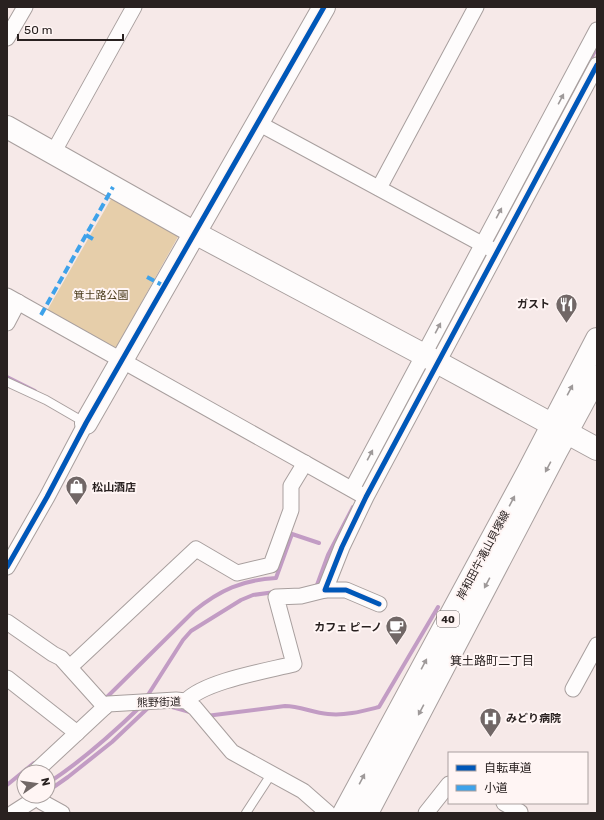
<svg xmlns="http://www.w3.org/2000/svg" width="604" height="820" font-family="Rubik,'Noto Sans JP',sans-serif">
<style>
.green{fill:#e6ceaa}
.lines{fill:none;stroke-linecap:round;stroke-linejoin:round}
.stream{stroke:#c29cc4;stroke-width:4}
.lane-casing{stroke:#a89f9e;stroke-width:10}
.street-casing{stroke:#a89f9e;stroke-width:17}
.secondary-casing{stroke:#a89f9e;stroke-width:24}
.primary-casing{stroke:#a89f9e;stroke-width:24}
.lane{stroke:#fefcfc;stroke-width:8}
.street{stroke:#fefcfc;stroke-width:15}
.secondary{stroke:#fefcfc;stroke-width:22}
.primary{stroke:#fefcfc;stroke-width:22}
.quiet{stroke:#3ea2ea;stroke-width:4;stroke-dasharray:8 4;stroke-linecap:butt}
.cycleway-casing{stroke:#fff5f4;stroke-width:8}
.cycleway{stroke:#0057b8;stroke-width:5}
.oneway{fill:#9e9999}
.labels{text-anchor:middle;stroke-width:4;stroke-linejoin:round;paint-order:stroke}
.shield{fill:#fff5f4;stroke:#696160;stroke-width:1}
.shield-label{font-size:10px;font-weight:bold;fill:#292120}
.park-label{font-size:11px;fill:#493a1a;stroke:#fff5f4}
.poi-label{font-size:11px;font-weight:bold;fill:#292120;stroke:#fff5f4;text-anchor:end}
.street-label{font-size:11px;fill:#292120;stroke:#fff5f4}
.neighbourhood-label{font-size:12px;fill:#292120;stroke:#fff5f4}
</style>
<rect width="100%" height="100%" fill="#f6e9e8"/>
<path class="green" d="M115,192L179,235L116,348L111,350L45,314Z"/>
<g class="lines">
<g class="stream">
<path d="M491,246L597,47"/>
<path d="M7,377L35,391"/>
<path d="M314,587L317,585L328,555L353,507"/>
<path d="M146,698L183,640L191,631L241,600L253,595L275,592"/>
<path d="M105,699L194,611C220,590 242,580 276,578L292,534L319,543"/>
<path d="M172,707L190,712"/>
<path d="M206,716L285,706C300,706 313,713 328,714C345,716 363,711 379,707L438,607"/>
<path d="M48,783C82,761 111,735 140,707"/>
<path d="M7,785L34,763"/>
<path d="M48,791L68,777L112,742L149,707"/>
</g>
<defs>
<g id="lane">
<path d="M7,382L46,400L84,422"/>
<path d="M246,813L272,773"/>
</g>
<g id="street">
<path d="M7,38L25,7"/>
<path d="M258,123L491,249"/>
<path d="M53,153L134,7"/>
<path d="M379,188L476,7"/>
<path d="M7,296L360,494"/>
<path d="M7,323L18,302"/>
<path d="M352,489L597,30"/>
<path d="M7,567L47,497L86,423"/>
<path d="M379,604L346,590H325L342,547L366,497L597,65"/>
<path d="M7,622L53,654L61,658L105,707"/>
<path d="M70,667L196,549L237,573L271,565L291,510V486L305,463"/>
<path d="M7,678L77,733"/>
<path d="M573,689L597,645"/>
<path d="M186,701C205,681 266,671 294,664L276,597L301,596L325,590"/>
<path d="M35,772L108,704L176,700L186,701L195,708L232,752L303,791L328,813"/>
<path d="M38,796L42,802L62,813"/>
<path d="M504,803L520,812"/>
<path d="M13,813L38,797"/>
<path d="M426,813L449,784"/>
</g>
<g id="secondary">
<path d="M7,127L195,233L424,355L597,449"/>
<path d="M86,423L324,7"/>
</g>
<g id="primary">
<path d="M344,813L528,472L597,339"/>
<path d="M367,813L556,452L597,376"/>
</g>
</defs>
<use href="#lane" class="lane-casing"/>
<use href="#street" class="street-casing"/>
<use href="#secondary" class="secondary-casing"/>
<use href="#primary" class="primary-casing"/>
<use href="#lane" class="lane"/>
<use href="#street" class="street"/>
<use href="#secondary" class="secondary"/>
<use href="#primary" class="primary"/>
<g class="quiet">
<path d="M86,235L95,240"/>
<path d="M147,277L164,286"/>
<path d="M41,315L113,187"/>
</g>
<defs>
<g id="cycleway">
<path d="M7,567L47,497L86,423L324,7"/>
<path d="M379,604L346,590H325L342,547L366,497L597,65"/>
</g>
</defs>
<use href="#cycleway" class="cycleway-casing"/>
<use href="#cycleway" class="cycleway"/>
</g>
<defs><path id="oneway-solid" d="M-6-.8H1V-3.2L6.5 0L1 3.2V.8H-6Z"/></defs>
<g class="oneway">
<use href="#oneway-solid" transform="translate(561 99) rotate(-62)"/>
<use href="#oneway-solid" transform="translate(499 213) rotate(-62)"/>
<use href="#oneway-solid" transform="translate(438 328) rotate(-62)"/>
<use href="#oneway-solid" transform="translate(570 390) rotate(-62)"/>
<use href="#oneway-solid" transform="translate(370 455) rotate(-62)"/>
<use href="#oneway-solid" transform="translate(548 467) rotate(118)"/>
<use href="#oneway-solid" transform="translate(512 501) rotate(-62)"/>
<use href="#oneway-solid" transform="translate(487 583) rotate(118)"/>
<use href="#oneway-solid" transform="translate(424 664) rotate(-62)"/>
<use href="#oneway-solid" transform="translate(421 710) rotate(118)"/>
<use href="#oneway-solid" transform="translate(362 779) rotate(-62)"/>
</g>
<defs>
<symbol id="restaurant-pin" viewBox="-11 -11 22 30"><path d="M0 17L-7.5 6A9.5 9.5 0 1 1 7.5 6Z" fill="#716766" stroke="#fff5f4"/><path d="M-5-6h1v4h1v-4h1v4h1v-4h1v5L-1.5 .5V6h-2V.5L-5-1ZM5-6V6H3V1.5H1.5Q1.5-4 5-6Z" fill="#fff"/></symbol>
<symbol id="shop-pin" viewBox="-11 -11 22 30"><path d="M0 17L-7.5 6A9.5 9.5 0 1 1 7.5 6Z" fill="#716766" stroke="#fff5f4"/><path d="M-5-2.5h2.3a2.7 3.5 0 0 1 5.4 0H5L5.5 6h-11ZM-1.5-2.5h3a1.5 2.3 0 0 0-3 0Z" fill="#fff"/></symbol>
<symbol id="cafe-pin" viewBox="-11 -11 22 30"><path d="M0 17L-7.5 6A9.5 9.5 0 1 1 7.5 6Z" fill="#716766" stroke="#fff5f4"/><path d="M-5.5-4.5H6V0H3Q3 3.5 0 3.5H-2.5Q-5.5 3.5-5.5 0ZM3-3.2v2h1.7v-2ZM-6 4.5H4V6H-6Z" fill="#fff"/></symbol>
<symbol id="hospital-pin" viewBox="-11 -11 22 30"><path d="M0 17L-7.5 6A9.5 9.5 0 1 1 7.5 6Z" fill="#716766" stroke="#fff5f4"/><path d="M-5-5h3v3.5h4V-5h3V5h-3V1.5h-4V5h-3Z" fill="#fff"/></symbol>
</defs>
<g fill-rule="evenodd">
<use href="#restaurant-pin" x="554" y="292" width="25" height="34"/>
<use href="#shop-pin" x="64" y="474" width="25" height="34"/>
<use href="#cafe-pin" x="384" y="614" width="25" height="34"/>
<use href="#hospital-pin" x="478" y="706" width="25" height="34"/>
</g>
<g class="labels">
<rect class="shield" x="437" y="611" width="22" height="16" rx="3"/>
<g class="shield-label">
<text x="448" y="623">40</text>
</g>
<g class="park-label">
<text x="101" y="299">箕土路公園</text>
</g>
<g class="poi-label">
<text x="550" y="308">ガスト</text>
<text x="92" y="491" text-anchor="start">松山酒店</text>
<text x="382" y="631">カフェ ピーノ</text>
<text x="506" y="722" text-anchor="start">みどり病院</text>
</g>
<g class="street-label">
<text transform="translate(483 555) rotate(-62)" y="4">岸和田牛滝山貝塚線</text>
<text transform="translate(159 702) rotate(-1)" y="4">熊野街道</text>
</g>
<g class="neighbourhood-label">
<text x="492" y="665">箕土路町二丁目</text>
</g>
</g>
<rect width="604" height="820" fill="none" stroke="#292120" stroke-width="16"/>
<rect x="448" y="752" width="140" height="52" fill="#fff5f4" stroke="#a9a09f"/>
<rect x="456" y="765" width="20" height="6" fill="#0057b8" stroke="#a9a09f"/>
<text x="484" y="772" font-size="12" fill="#292120">自転車道</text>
<rect x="456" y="785" width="20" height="6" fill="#3ea2ea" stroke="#a9a09f"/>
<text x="484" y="792" font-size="12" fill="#292120">小道</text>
<g transform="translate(36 784) rotate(77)"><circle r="19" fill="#fff5f4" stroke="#a9a09f"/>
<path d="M0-3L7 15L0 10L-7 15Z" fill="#716766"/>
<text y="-6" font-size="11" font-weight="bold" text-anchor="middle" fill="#292120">N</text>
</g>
<path d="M18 34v6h105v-6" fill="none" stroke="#292120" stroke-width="2"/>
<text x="24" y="34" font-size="12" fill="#292120" stroke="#fff5f4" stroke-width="3" paint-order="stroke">50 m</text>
</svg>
